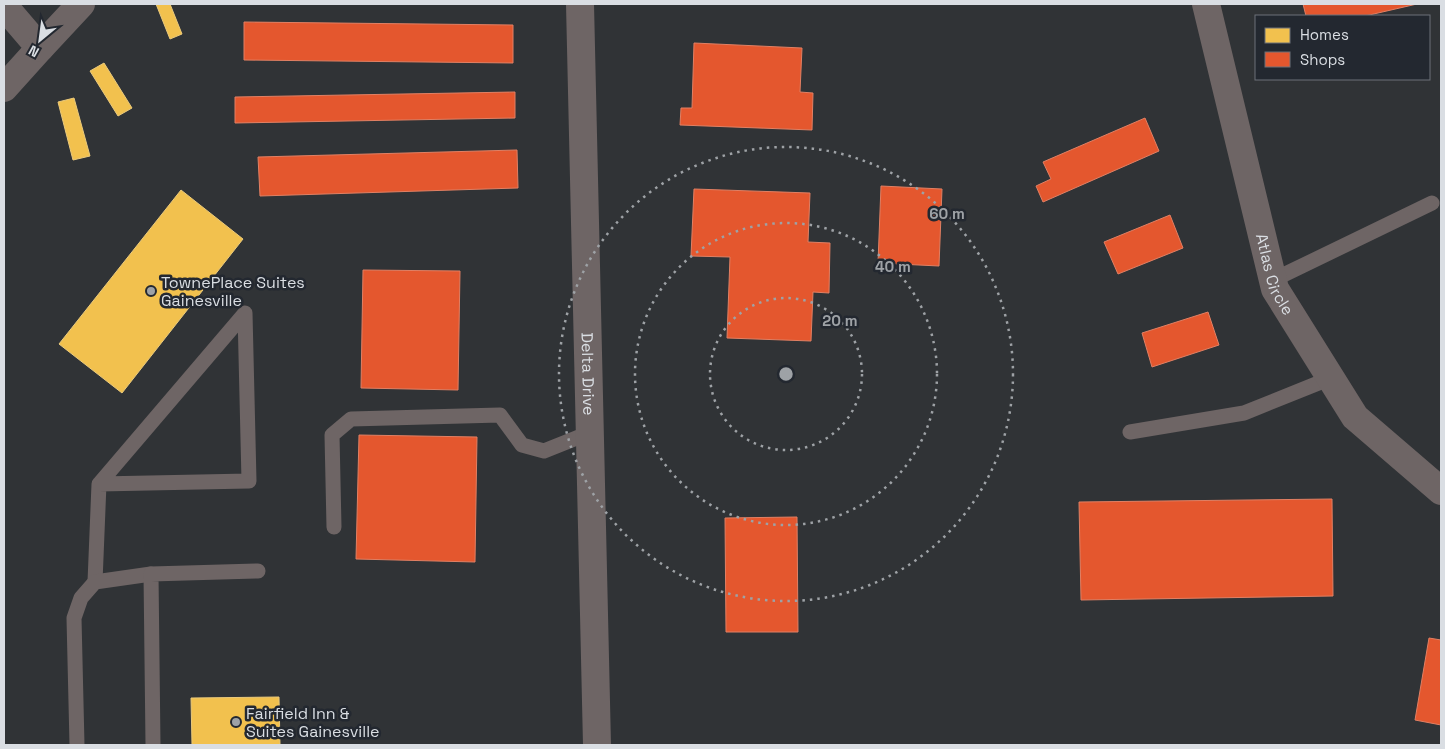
<svg xmlns="http://www.w3.org/2000/svg" width="1445" height="749" font-family="'Space Grotesk',sans-serif">
<style>
.homes{fill:#f2c14e;stroke:#ebca7b}
.shops{fill:#e4572e;stroke:#e18064}
.lines{fill:none;stroke-linecap:round;stroke-linejoin:round}
.service{stroke:#6e6565;stroke-width:15}
.minor{stroke:#6e6565;stroke-width:28}
.ring{fill:none;stroke:#9ea2a6;stroke-width:2.5;stroke-dasharray:2.5 5}
.poi-dot{fill:#9ea2a6;stroke:#232830;stroke-width:2}
.labels{text-anchor:middle;stroke-width:5;stroke-linejoin:round;paint-order:stroke}
.street-label{font-size:16px;fill:#dadee3;stroke:#232830}
.poi-label{font-size:16px;fill:#dadee3;stroke:#232830;text-anchor:start}
.centre{fill:#9ea2a6;stroke:#232830;stroke-width:2.5}
.ring-label{font-size:15px;text-anchor:middle;font-weight:bold;fill:#9ea2a6;stroke:#232830;stroke-width:5;stroke-linejoin:round;paint-order:stroke}
</style>
<rect width="100%" height="100%" fill="#303336"/>
<g class="homes">
<path d="M156,4H170L182,34L170,39Z"/>
<path d="M104,63L132,108L118,116L90,71Z"/>
<path d="M74,98L90,156L73,160L58,102Z"/>
<path d="M181,190L243,239L122,393L59,344Z"/>
<path d="M279,697L280,745H192L191,698Z"/>
</g>
<g class="shops">
<path d="M1303,4H1417L1365,16H1306Z"/>
<path d="M244,22L513,25V63L244,60Z"/>
<path d="M694,43L802,48L800,92L813,93L812,130L680,125L681,108H692Z"/>
<path d="M515,92V118L235,123V97Z"/>
<path d="M1145,118L1159,151L1043,202L1036,186L1051,179L1043,162Z"/>
<path d="M517,150L518,188L260,196L258,157Z"/>
<path d="M881,186L942,189L939,266L878,263Z"/>
<path d="M694,189L810,193L808,242L830,243L829,293L813,292L811,341L727,338L730,257L691,256Z"/>
<path d="M1170,215L1183,248L1118,274L1104,242Z"/>
<path d="M363,270L460,271L458,390L361,388Z"/>
<path d="M1208,312L1219,345L1152,367L1142,333Z"/>
<path d="M359,435L477,437L475,562L356,559Z"/>
<path d="M1332,499L1333,596L1081,600L1079,502Z"/>
<path d="M797,517L798,632H726L725,518Z"/>
<path d="M1429,638L1441,640V725L1415,720Z"/>
</g>
<g class="lines">
<g class="service">
<path d="M1273,280L1432,203"/>
<path d="M1130,432L1244,413L1331,378"/>
<path d="M334,527L332,435L351,419L500,415L522,445L544,451L589,433"/>
<path d="M95,582L99,484L245,313L249,481L99,484"/>
<path d="M77,745L74,618L81,598L95,582L151,574"/>
<path d="M153,745L151,574L258,571"/>
</g>
<g class="minor">
<path id="s1" d="M580,4L597,745"/>
<path id="s2" d="M1206,4L1275,289L1355,417L1441,491"/>
<path d="M4,6L40,48L4,88"/>
<path d="M40,48L81,4"/>
</g>
</g>
<g class="ring">
<circle cx="786" cy="374" r="76"/>
<circle cx="786" cy="374" r="151"/>
<circle cx="786" cy="374" r="227"/>
</g>
<g class="poi-dot">
<circle cx="151" cy="291" r="5"/>
<circle cx="236" cy="722" r="5"/>
</g>
<g class="labels">
<g class="street-label">
<text dy="6" stroke="none"><textPath href="#s2" startOffset="279">Atlas Circle</textPath></text>
<text dy="6" stroke="none"><textPath href="#s1" startOffset="370">Delta Drive</textPath></text>
</g>
<g class="poi-label">
<text x="161" y="288">TownePlace Suites<tspan x="161" dy="18">Gainesville</tspan></text>
<text x="246" y="719">Fairfield Inn &amp;<tspan x="246" dy="18">Suites Gainesville</tspan></text>
</g>
</g>
<circle cx="786" cy="374" r="8" class="centre"/>
<g class="ring-label">
<text x="947" y="219">60 m</text>
<text x="893" y="272">40 m</text>
<text x="840" y="326">20 m</text>
</g>
<rect width="1445" height="749" fill="none" stroke="#dadee3" stroke-width="10"/>
<rect x="1255" y="15" width="175" height="65" fill="#232830" stroke="#6c7178"/>
<rect x="1265" y="28" width="25" height="15" fill="#f2c14e" stroke="#6c7178"/>
<text x="1300" y="40" font-size="15" fill="#dadee3">Homes</text>
<rect x="1265" y="52" width="25" height="15" fill="#e4572e" stroke="#6c7178"/>
<text x="1300" y="65" font-size="15" fill="#dadee3">Shops</text>
<g transform="translate(40 40) rotate(209)" stroke="#232830" stroke-width="4" paint-order="stroke">
<path d="M0-4L9 19L0 12L-9 19Z" fill="#dadee3"/>
<text y="-8" font-size="14" font-weight="bold" text-anchor="middle" fill="#dadee3">N</text>
</g>
</svg>
